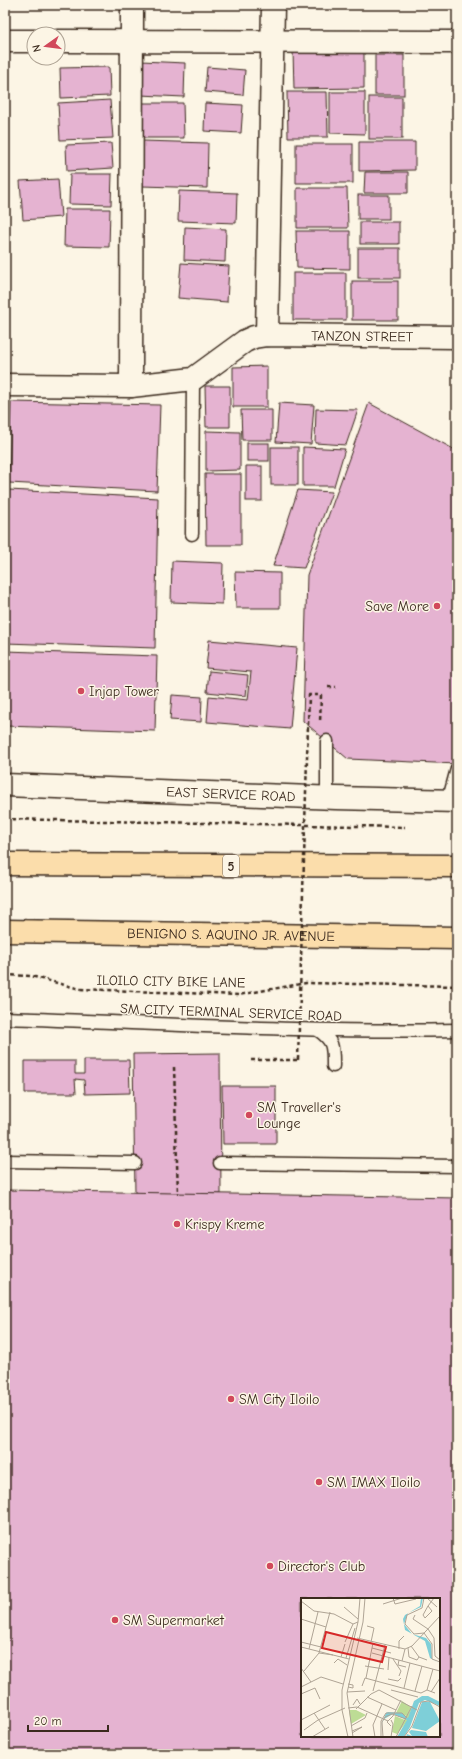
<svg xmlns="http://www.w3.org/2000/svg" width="462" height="1759" font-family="'Comic Neue',sans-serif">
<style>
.building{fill:#e5b3d1;stroke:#3b2a1e;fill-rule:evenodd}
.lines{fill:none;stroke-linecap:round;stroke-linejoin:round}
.lane-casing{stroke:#3b2a1e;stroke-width:15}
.street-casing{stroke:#3b2a1e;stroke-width:25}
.secondary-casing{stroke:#3b2a1e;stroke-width:25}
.highway-casing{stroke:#3b2a1e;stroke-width:25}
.path{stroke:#3b2a1e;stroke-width:2.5;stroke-dasharray:4 3;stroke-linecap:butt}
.lane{stroke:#fcf5e5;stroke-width:12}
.street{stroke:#fcf5e5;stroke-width:22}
.secondary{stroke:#fcf5e5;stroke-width:22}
.highway{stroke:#fbddab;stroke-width:22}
.path-bridge{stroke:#3b2a1e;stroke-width:2.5;stroke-dasharray:4 3;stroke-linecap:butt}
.poi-dot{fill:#d1495b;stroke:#fcf5e5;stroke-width:1.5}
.labels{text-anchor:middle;stroke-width:3;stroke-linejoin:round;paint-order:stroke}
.shield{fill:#fcf5e5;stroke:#75675a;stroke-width:1}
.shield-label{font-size:13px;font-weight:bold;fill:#3b2a1e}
.street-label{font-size:14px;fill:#3b2a1e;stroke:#fcf5e5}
.poi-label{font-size:14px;fill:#3b2a1e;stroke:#fcf5e5;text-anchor:start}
.inset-road{fill:none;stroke:#afa495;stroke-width:1}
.view{fill:#d62828;fill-opacity:0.15;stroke:#d62828;stroke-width:2}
.inset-edge{fill:none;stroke:#3b2a1e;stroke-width:2}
</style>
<rect width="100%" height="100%" fill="#fcf5e5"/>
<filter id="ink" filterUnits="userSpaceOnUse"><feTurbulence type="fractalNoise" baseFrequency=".025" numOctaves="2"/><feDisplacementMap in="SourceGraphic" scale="8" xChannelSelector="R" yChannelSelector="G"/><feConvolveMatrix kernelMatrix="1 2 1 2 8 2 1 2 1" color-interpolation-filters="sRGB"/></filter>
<g filter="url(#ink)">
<g class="building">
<path d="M293,51H364V88L294,89Z"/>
<rect x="375" y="55" width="29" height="40"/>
<path d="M141,61L185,63L184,97L140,95Z"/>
<path d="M109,67L110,96L61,98L60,68Z"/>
<path d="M207,67L245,70L243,95L205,92Z"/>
<path d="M287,92H327L328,137H288Z"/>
<path d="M330,92H365V134L330,133Z"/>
<rect x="369" y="97" width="33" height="42"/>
<path d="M110,100L113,138L60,140L58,103Z"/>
<path d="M142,103H183L184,138H143Z"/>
<path d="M205,103L243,105L241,133L204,131Z"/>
<path d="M143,141L208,143L207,188L142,186Z"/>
<path d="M359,142H415V170L359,171Z"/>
<path d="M111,143L113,168L67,171L66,145Z"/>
<rect x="296" y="144" width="57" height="39"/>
<path d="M365,172H408V193H364Z"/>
<path d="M70,174H112L111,205L69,204Z"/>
<path d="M58,179L61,217L23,220L20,181Z"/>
<path d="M297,188H347L348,228H297Z"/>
<path d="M179,191L237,193L236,223L178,221Z"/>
<rect x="358" y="195" width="31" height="24"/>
<path d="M65,209H110L109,247L64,246Z"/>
<rect x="360" y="222" width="39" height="22"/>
<path d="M185,227L226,229L225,262L184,260Z"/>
<path d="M296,231H350V269L297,268Z"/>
<rect x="358" y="248" width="42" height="30"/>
<path d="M181,263L229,266L227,302L178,298Z"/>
<rect x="293" y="273" width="53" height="47"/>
<rect x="352" y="281" width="46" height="39"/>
<path d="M267,366V407H233V367Z"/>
<path d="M205,386H230V427H206Z"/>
<path d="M11,402L160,405L157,491L9,483Z"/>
<path d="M279,403L314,405L311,444L276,442Z"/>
<path d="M369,403L457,451V764L348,759L303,721L307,575Z"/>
<path d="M316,409L358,410L346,445L315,443Z"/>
<path d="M241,410H272V440H242Z"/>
<path d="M206,431L240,432V470L206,471Z"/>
<rect x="247" y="443" width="22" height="18"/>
<rect x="271" y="447" width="27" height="38"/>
<path d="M303,447L345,449L334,486H303Z"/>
<rect x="246" y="466" width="16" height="35"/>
<path d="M205,474H241V545H206Z"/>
<path d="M9,490L158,498L155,648L5,643V588Z"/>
<path d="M298,490L332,492L304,568L273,566Z"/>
<path d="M172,561L223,563L222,604L171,602Z"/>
<path d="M235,572L280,573V608H236Z"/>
<path d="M209,640L297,648L290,729L207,722L209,696L248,700L251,672L206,668Z"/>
<path d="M5,651L157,656L155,731L5,726Z"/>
<path d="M209,671L248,675L246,696L207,692Z"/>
<path d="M172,695L202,697L201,722L170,720Z"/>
<path d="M220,1053L221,1194L135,1193L133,1054Z"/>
<path d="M84,1060H129L130,1093L85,1094L84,1080L75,1079L76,1093H25V1061H75V1074H84Z"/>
<path d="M222,1086H276V1144H223Z"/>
<path d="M5,1190L457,1198V1754H5ZM302,1599H439V1736H302Z"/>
</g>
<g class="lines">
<defs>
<g id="lane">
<path d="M192,534L193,379"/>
<path d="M327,798V741"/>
<path d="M448,802L457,769"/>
<path d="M5,1018C156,1023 306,1033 457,1030"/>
<path d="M318,1030C334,1041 333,1048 333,1066"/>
<path d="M5,1161L135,1163"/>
<path d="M220,1163L457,1166"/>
</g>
<g id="street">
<path d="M5,41H34"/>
<path d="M58,41L457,42"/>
<path d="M267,335L273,5"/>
<path id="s1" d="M5,385L131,386L193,379L245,341L254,337L267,335L457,337"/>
<path d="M131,386L132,5"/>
</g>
<g id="secondary">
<path id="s2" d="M5,785L336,798L457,801"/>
</g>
<g id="highway">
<path d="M5,864L457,866"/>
<path id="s3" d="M5,931L457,938"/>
</g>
</defs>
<use href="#lane" class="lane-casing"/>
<use href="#street" class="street-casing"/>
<use href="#secondary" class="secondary-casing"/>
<use href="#highway" class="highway-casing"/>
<g class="path">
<path d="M328,687H336"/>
<path d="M308,725L309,695H321L320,723"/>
<path d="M5,819L405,827"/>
<path d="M5,975L31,976L80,989L238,995L306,983L457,986"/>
<path d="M251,1060H298"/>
<path d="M174,1067L178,1194"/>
</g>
<use href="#lane" class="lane"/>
<use href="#street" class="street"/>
<use href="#secondary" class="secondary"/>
<use href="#highway" class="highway"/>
<path class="path-bridge" d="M298,1060L308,725"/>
</g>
</g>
<g class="poi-dot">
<circle cx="437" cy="606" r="4"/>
<circle cx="81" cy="691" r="4"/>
<circle cx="249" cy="1115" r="4"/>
<circle cx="177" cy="1224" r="4"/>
<circle cx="231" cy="1399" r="4"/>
<circle cx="319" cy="1482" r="4"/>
<circle cx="270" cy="1566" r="4"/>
<circle cx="115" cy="1620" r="4"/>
</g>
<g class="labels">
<rect class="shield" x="223" y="855" width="16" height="22" rx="3"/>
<g class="shield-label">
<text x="231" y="871">5</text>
</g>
<g class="street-label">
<text dy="5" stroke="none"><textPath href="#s1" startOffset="371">TANZON STREET</textPath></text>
<text dy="5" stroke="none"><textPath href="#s2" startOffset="226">EAST SERVICE ROAD</textPath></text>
<text dy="5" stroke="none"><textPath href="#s3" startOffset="226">BENIGNO S. AQUINO JR. AVENUE</textPath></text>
<text transform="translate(171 981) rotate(1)" y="5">ILOILO CITY BIKE LANE</text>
<text transform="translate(231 1012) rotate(2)" y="5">SM CITY TERMINAL SERVICE ROAD</text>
</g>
<g class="poi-label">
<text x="429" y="611" text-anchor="end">Save More</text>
<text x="89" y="696">Injap Tower</text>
<text x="257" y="1112">SM Traveller's<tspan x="257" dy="16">Lounge</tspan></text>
<text x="185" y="1229">Krispy Kreme</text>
<text x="239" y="1404">SM City Iloilo</text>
<text x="327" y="1487">SM IMAX Iloilo</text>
<text x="278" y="1571">Director's Club</text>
<text x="123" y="1625">SM Supermarket</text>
</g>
</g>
<g transform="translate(301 1598)">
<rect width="139" height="139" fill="#fcf5e5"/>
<path d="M101,103L110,109L106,118L95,115ZM111,108L108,121L96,136L91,134L94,118L104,122ZM48,112H55L65,117L50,126Z" fill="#bddc95"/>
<path d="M120,0H122L120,9L107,15L103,26L111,36L125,40L130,46L131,61L139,66L129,60L124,43L104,32L102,21L104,17L119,8ZM121,98H127L139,104V108L124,102L118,105L109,129L103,139H96L106,122L92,116L83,121L79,130L85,115L87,114L101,115L107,120L113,103ZM121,104H129L139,123L125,133L111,130ZM110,132L125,134L127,139H105L106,136L111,138L108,134Z" fill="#7ecfd8"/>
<path class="inset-road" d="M92,0L94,6L115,1M123,0L121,10L106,17L104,26L113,36L123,35L131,46V61L139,64M126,0L136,9M0,3L13,13M82,6L101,0M127,8L131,13L124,20L122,17L127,8L133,0M43,9L57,21M13,13L33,16L52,26L57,24M114,17L112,21L127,31M0,21L25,29M66,28L73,30L70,44M127,31L133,40L134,58L139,62M56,40L104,51L111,48L139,18M0,44L20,49M44,44L52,26M110,48L118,59L126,62M0,49L48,61M71,50L90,55M107,50L108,59L116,62L118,59M8,51L17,14M98,51V43L103,38M18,55L32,57M71,55L139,73M40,59L44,46M45,60L54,30M92,61L100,73L98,78M98,62L97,67L105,69M101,63L104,51M33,65L37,61L46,67M64,68L83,71M0,70L10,84M87,72L88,59M3,73L18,55L29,14M65,80L72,45M87,81L97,83L100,80M61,88L64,80L120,95L126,92L134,95M0,89L20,79L42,86M47,89L52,90V87L47,86M103,90L109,65M90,92L117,99M126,92L132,71M72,93L84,47M114,93L121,68M46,94L64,93M130,94L139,80M0,96L14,90L19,101M66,99L95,112M52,107L56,101L59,106M47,110L56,109L87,123M55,111L70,96L78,92L116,112M13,115L24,131M0,122L29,107M90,122L92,126L90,139M50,128L64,120L66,115M90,128L86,124L92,118L100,102M3,132L17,122L44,110M51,133L61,129L51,135M11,139L28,129M47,139L41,112V92L57,24L59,0M52,139L46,95L62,24L64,0M74,139L72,127L81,106M80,139V123L85,115H101L106,120M82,139L81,124L84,119L91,116L105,121M95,139L111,108M103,139L111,128L120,104L128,103L139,109"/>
<path class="view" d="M25,34L85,49L81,64L21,50Z"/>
<rect width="139" height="139" class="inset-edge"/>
</g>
<rect width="462" height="1759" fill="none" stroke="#fcf5e5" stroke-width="20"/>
<rect x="10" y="10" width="442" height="1739" fill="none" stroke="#3b2a1e" stroke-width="1.5" filter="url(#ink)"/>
<g transform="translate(46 46) rotate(256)"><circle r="19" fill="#fcf5e5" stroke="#afa495"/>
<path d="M0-3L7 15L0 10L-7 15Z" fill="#d1495b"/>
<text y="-6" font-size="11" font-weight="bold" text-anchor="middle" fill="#3b2a1e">N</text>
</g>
<path d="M28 1725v6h80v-6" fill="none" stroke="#3b2a1e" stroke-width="2"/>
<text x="34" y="1725" font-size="12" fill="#3b2a1e" stroke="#fcf5e5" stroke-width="3" paint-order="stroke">20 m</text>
</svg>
